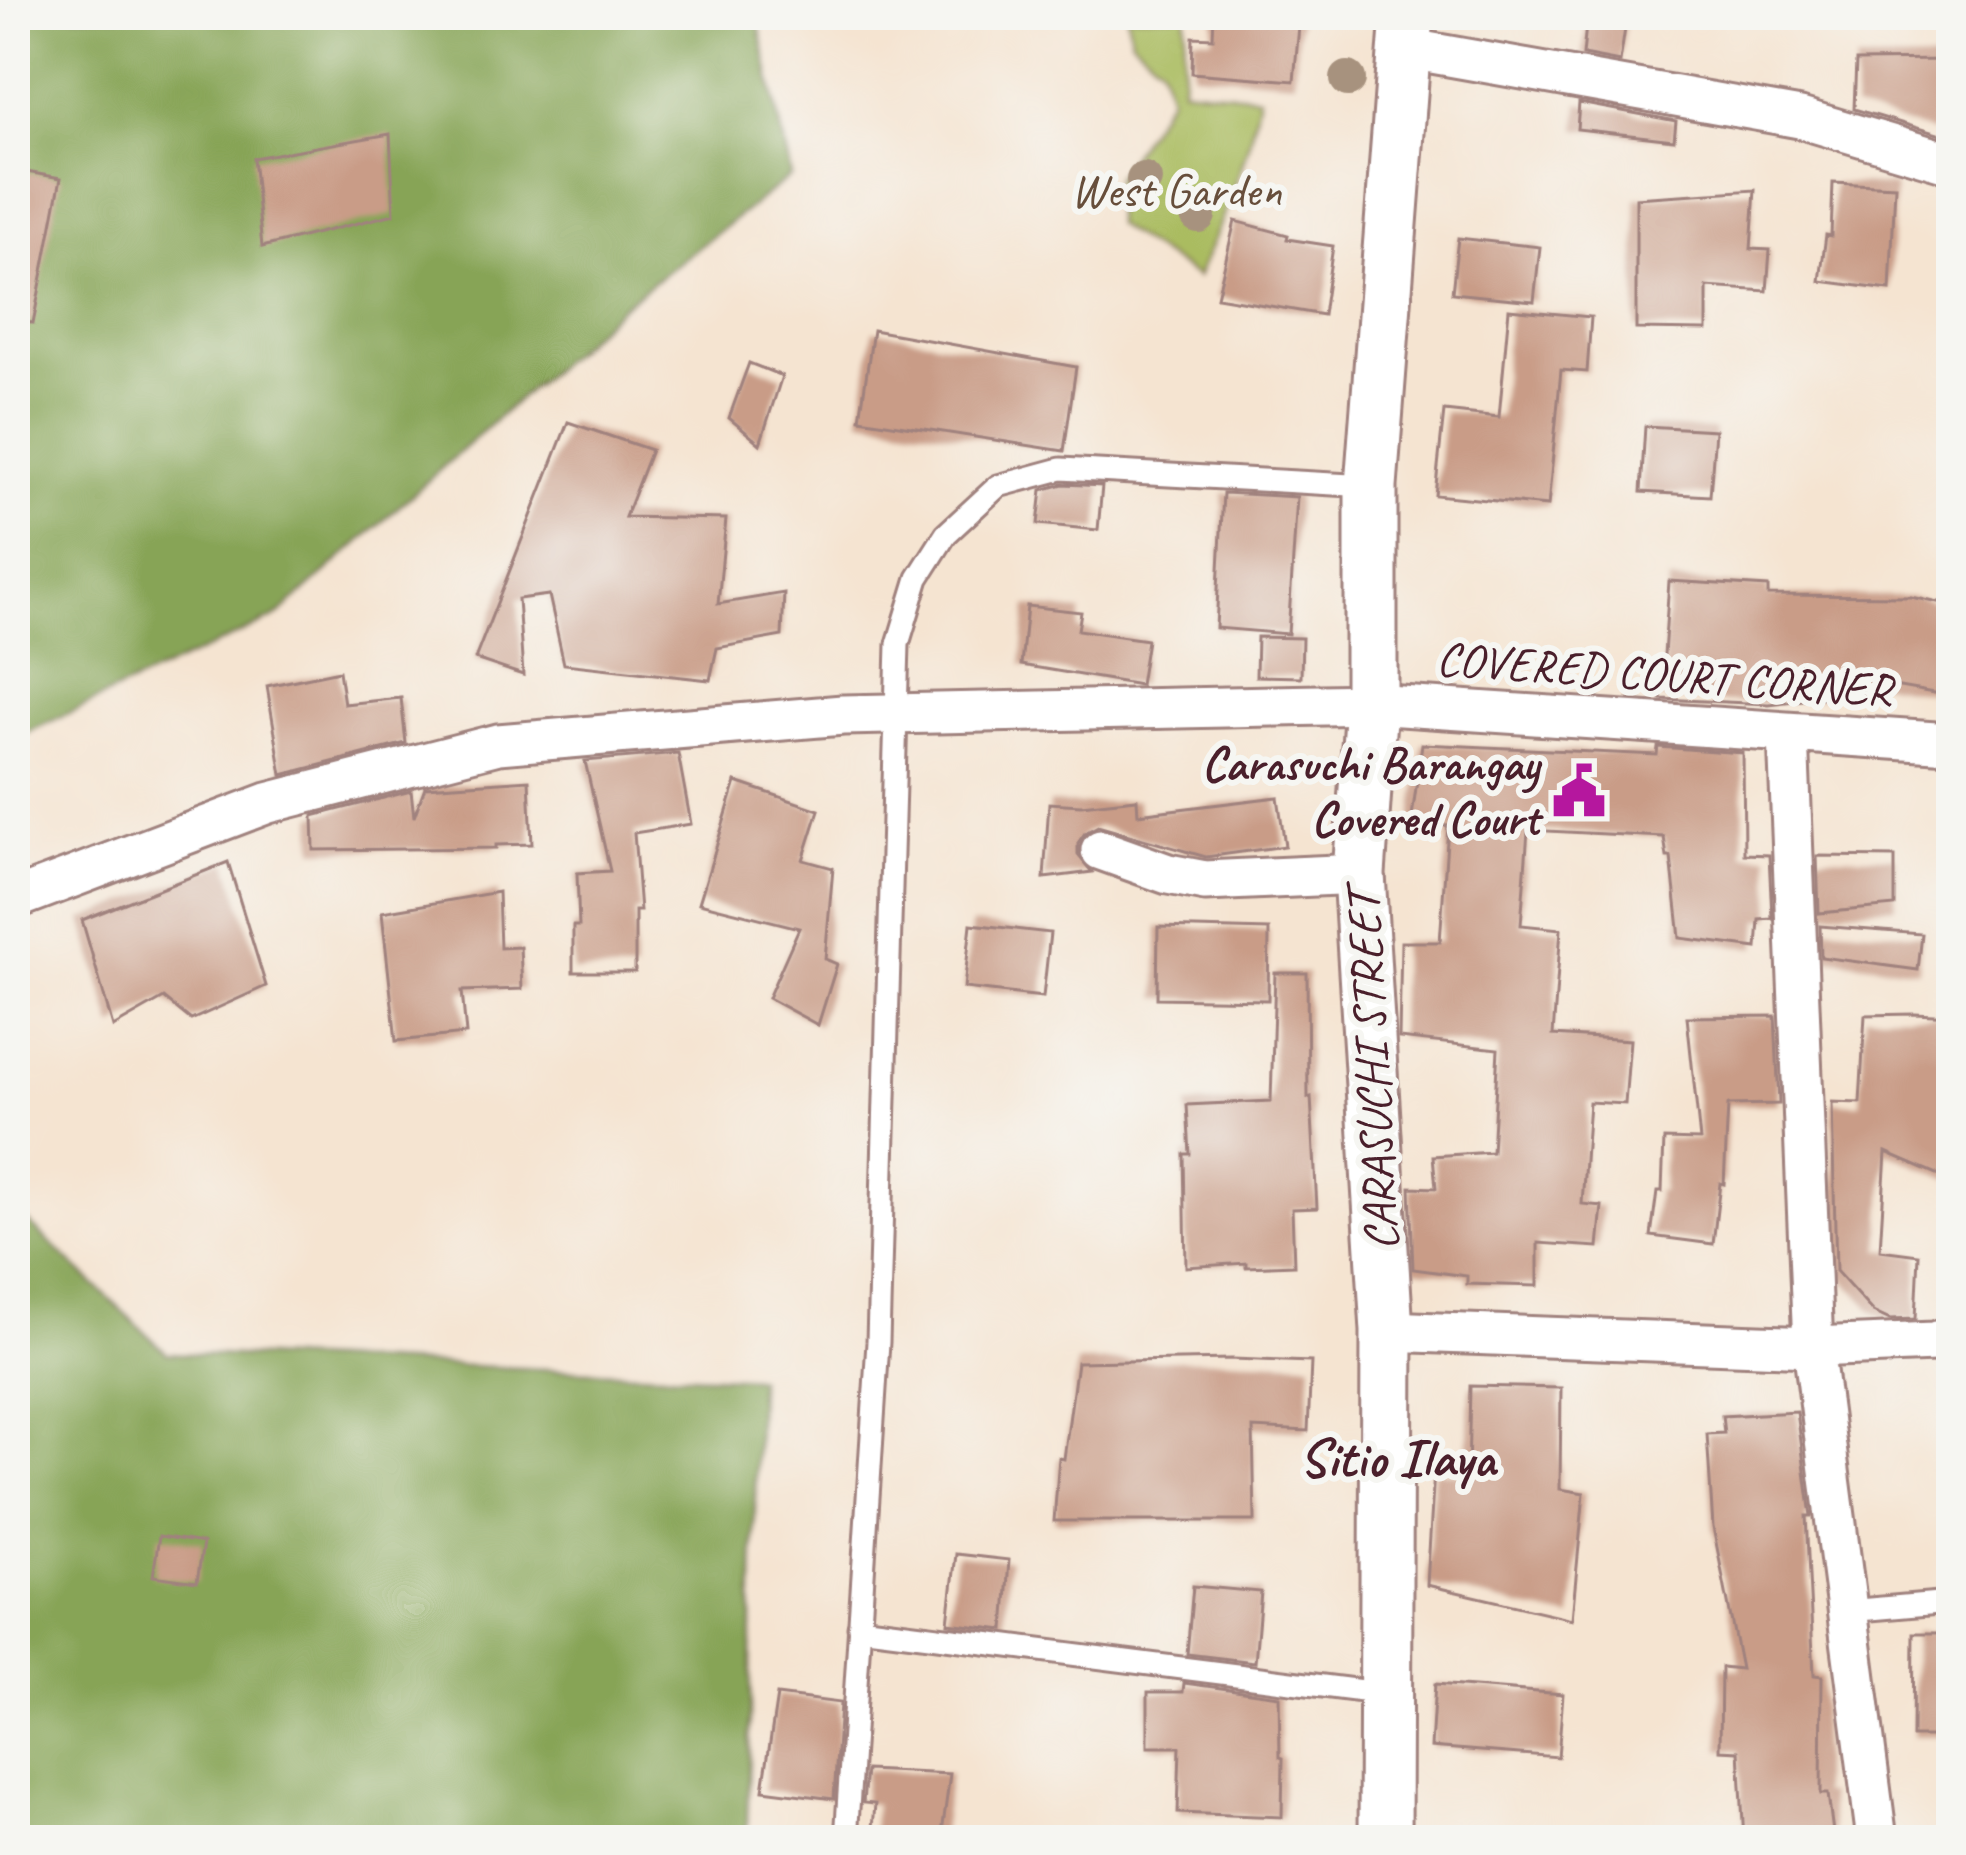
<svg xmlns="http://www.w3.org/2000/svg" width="1966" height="1855" font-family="Caveat,sans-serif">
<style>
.green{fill:#aabc60;stroke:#7a6e46;stroke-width:3}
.forest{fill:#87a456;stroke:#686240;stroke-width:3}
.building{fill:#c99c87}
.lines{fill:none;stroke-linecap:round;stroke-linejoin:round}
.service-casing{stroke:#a0827e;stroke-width:27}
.minor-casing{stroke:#a0827e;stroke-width:45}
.tertiary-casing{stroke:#a0827e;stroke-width:57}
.service{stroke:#fff;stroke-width:21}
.minor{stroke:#fff;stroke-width:39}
.tertiary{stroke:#fff;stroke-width:51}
.tree{fill:#a7927e}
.labels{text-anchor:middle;stroke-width:12;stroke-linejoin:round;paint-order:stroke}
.park-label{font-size:48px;fill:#674e3b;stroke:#f6f6f2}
.street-label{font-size:48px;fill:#4a1f2b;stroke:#f6f6f2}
.poi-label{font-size:48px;font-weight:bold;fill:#4a1f2b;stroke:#f6f6f2;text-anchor:end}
.quarter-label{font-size:54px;font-weight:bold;fill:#4a1f2b;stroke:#f6f6f2}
</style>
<rect width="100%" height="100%" fill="#f6f6f2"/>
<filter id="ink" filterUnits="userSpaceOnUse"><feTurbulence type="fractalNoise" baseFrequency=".00833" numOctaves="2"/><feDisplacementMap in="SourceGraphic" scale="24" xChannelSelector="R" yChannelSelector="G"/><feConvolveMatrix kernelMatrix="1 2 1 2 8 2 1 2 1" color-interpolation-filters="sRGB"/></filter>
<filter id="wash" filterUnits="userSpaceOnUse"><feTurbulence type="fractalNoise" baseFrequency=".004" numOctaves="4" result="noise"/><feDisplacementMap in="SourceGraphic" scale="48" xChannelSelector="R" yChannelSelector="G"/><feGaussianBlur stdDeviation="2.7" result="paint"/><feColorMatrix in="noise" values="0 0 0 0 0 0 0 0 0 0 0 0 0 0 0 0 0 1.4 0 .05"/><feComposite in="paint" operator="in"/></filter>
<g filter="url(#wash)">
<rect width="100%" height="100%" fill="#f5e4d1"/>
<path class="green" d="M1127,15H1186L1182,88L1259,96C1248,160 1224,218 1197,277L1115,225V179L1170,96L1161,66L1131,39Z"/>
<g class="forest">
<path d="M15,15H757L791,176L622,306L276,617L15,738Z"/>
<path d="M15,1210L167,1353L758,1378L747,1833L741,1840H15Z"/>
</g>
<g id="blocks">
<g class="building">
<path d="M1214,15H1300L1294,81L1192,73L1193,37L1213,38Z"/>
<path d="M1587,15H1627L1620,62L1583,55Z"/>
<path d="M1950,60L1951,138L1854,109L1856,61Z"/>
<path d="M1579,103L1676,121L1674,140L1577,129Z"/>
<path d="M390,134L394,214L262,247L253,158Z"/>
<path d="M15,170L61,178L33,323L15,321Z"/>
<path d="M1833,183L1895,186L1890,290L1820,281L1826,235L1831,236Z"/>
<path d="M1755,190L1751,249L1770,250L1767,291L1707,287V330L1636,329V198Z"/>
<path d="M1235,221L1288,235L1287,239L1333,246L1323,315L1217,297Z"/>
<path d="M1458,238L1540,247L1534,301L1452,293Z"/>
<path d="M1509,309L1591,317L1587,372L1561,370L1548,506L1435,495L1444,411L1499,417Z"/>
<path d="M873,330L1076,367L1064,451L860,419Z"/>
<path d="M749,363L782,376L760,444L729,418Z"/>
<path d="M568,422L651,450L625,517L726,519L718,604L784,593L782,636L717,648L710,680L564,664L549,595L518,599L523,675L475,659Z"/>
<path d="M1645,426L1715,430L1710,496L1641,492Z"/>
<path d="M1063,484L1102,486L1098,530L1038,524L1042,490Z"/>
<path d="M1223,493L1297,497L1288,634L1216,628Z"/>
<path d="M1669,581L1768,587V595L1911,596L1951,605V696L1871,682L1870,692L1769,704L1661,699Z"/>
<path d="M1027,606L1081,612L1078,630L1147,640L1140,685L1021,665Z"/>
<path d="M1257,637L1302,638L1301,677L1256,676Z"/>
<path d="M339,671L344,704L401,698L406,743L282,775L267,686Z"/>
<path d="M1422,744L1657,755L1658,747L1743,753L1744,854L1769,855L1772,918L1759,919L1757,948L1680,938L1671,857H1667L1664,837L1528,830L1521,925L1561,929L1553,1035L1630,1040L1625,1104L1589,1102L1582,1204L1602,1206L1598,1247L1538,1243V1286L1467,1284V1276L1413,1269L1410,1187L1436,1188L1433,1156L1492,1152L1498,1049L1399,1038L1401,942H1440L1448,826L1411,824Z"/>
<path d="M678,753L691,824L634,833L640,911H635V972H573V926H579L577,873L610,871L585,761Z"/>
<path d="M529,780L532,844L496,845V848L314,850L313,816L411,791L414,817L425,787Z"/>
<path d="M736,782L819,810L803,860L833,868L825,959L837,964L818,1025L768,998L799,928L699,903Z"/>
<path d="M1278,797L1285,846L1206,857L1098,826L1085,833L1078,843V855L1092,872L1044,878L1049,803L1081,805L1137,799L1138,814Z"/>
<path d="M1817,856L1895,857V906L1819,913Z"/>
<path d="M228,862L266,986L191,1020L164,998L113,1027L82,920Z"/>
<path d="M498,892L500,948L520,947L522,989L462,991L466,1034L396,1041L382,912Z"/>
<path d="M971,924L1050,933L1043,997L964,988Z"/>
<path d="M1820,926L1922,934L1918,970L1821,957Z"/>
<path d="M1158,927L1269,930L1268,1000L1157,998Z"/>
<path d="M1275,973H1307L1308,1098L1311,1097L1317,1208L1292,1209L1294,1265L1246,1267V1263L1186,1267L1184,1154H1190L1187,1105L1271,1101Z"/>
<path d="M1915,1014L1951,1016V1180L1886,1152L1880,1250L1919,1255L1916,1319L1890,1320L1873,1312L1836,1271L1832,1102L1860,1103L1865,1015Z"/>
<path d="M1775,1016L1779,1104L1728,1105L1724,1184L1720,1183L1713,1244L1651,1236L1657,1191H1662L1664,1139L1700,1140L1687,1017Z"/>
<path d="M1232,1359L1311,1362L1308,1431L1253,1428L1255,1521H1054L1059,1458L1064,1459L1077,1362Z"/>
<path d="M1470,1386L1561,1388L1560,1489L1584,1493L1572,1619L1427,1585L1434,1471L1468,1475Z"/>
<path d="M1797,1412L1811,1516H1806L1814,1675L1822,1676L1821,1794H1828L1834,1840H1744L1739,1751L1720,1750L1721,1667L1741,1669L1713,1527L1707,1434L1724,1433L1722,1416Z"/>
<path d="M159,1536L203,1543L197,1582L153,1576Z"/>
<path d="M956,1554L1009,1560L1004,1630L948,1623Z"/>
<path d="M1193,1586L1261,1592L1255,1662L1187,1654Z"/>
<path d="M1914,1633H1951V1737H1913Z"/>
<path d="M1184,1683L1279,1696L1280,1757L1283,1758L1282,1817L1178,1813L1180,1747H1148V1692H1183Z"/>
<path d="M1435,1684L1563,1694L1558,1757L1431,1747Z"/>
<path d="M777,1695L840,1703L834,1799L763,1790Z"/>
<path d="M866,1770L950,1774L941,1840H872L875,1804L863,1803Z"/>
</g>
</g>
</g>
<g filter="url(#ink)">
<use href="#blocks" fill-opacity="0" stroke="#a0827e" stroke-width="3"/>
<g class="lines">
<defs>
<g id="service">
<path d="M1847,1611L1951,1602"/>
<path d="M859,1627L1386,1694"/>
<path d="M846,1840L878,1342L898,644L918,578L946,534L998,486L1061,469L1369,486"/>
</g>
<g id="minor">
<path d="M1404,48L1800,118L1951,163"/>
<path d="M1101,850L1168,874L1205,881L1359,874"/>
<path d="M15,899L268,803L498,744L843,715L1371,704L1951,743"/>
<path d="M1387,1331L1813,1347L1788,734"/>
<path d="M1877,1840L1813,1347L1935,1342L1951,1336"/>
</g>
<path id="tertiary" d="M1385,1840L1387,1331L1359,874L1371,704V486L1407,15"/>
</defs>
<use href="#service" class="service-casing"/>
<use href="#minor" class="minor-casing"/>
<use href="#tertiary" class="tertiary-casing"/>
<use href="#service" class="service"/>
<use href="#minor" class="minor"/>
<use href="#tertiary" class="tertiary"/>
</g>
<g class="tree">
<circle cx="1348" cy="79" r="18"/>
<circle cx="1144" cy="180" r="18"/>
<circle cx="1198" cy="215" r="18"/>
</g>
</g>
<defs>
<symbol id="civic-bare" viewBox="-9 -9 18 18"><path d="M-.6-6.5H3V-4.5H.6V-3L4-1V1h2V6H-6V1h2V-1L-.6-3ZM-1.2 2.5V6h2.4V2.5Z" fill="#b5179e" stroke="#f6f6f2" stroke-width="2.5" paint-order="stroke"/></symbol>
</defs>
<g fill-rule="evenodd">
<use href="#civic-bare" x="1541" y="753" width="76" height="76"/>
</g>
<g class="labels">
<g class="park-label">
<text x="1176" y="206">West Garden</text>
</g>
<g class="street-label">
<text transform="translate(1664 673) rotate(4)" y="17">COVERED COURT CORNER</text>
<text transform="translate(1371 1071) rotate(-93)" y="17">CARASUCHI STREET</text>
</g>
<g class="poi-label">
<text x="1539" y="780">Carasuchi Barangay<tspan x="1539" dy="55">Covered Court</tspan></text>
</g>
<g class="quarter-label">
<text x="1397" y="1476">Sitio Ilaya</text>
</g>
</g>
<rect width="1966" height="1855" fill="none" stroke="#f6f6f2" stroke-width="60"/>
</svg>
